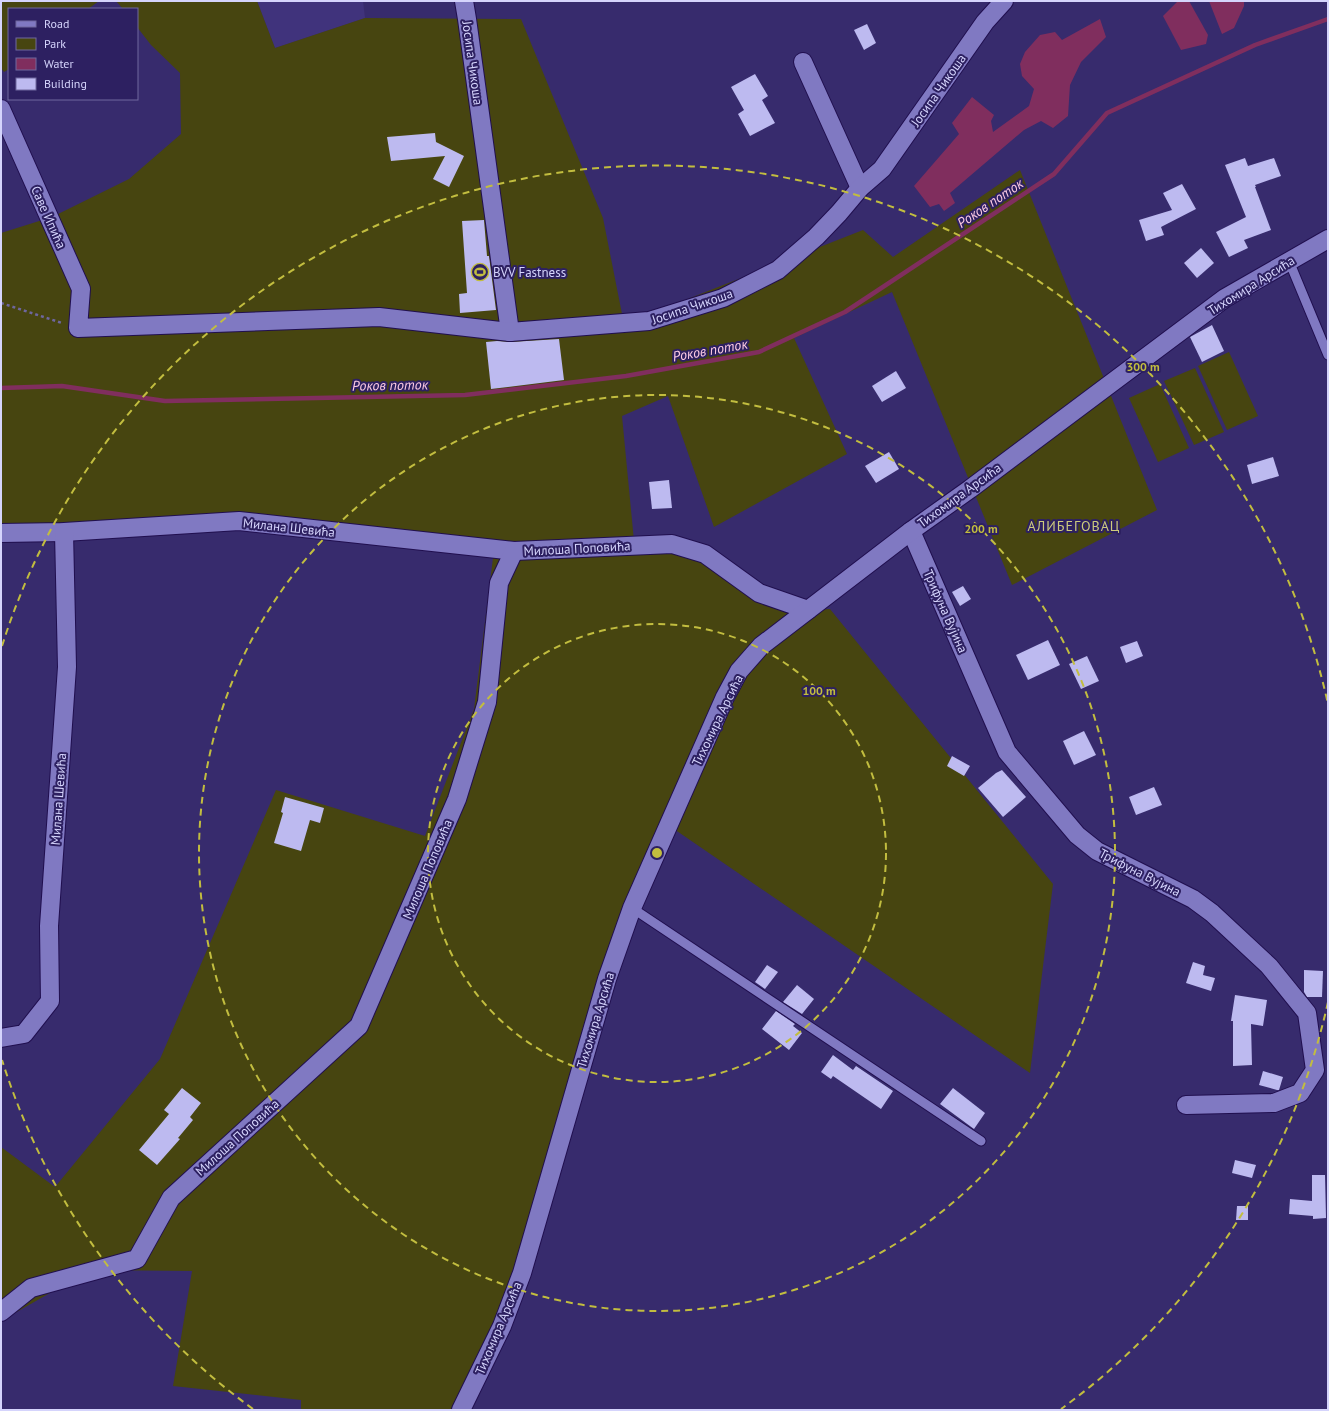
<svg xmlns="http://www.w3.org/2000/svg" width="1329" height="1411" font-family="'PT Sans',sans-serif">
<style>
.built{fill:#40337c}
.green{fill:#474510}
.water{fill:#802e5e}
.lines{fill:none;stroke-linecap:round;stroke-linejoin:round}
.stream{stroke:#802e5e;stroke-width:4.5}
.building{fill:#bdbaf0}
.lane-casing{stroke:#200f4f;stroke-width:11}
.street-casing{stroke:#200f4f;stroke-width:20}
.path{stroke:#6e669f;stroke-width:2.5;stroke-dasharray:3 3;stroke-linecap:butt}
.lane{stroke:#8079c2;stroke-width:9}
.street{stroke:#8079c2;stroke-width:18}
.ring{fill:none;stroke:#c2bd3f;stroke-width:2;stroke-dasharray:7 5}
.labels{text-anchor:middle;stroke-width:4;stroke-linejoin:round;paint-order:stroke}
.street-label{font-size:13px;fill:#d5d4fc;stroke:#2d2061}
.poi-label{font-size:13px;fill:#d5d4fc;stroke:#2d2061;text-anchor:start}
.water-label{font-size:14px;font-style:italic;fill:#fccbe3;stroke:#2d2061}
.neighbourhood-label{font-size:14px;letter-spacing:1px;fill:#cdcb7d;stroke:#2d2061}
.centre{fill:#c2bd3f;stroke:#2d2061;stroke-width:2}
.ring-label{font-size:12px;text-anchor:middle;font-weight:bold;fill:#c2bd3f;stroke:#2d2061;stroke-width:4;stroke-linejoin:round;paint-order:stroke}
</style>
<rect width="100%" height="100%" fill="#372b6d"/>
<path class="built" d="M257,1H363L365,18L275,48Z"/>
<g class="green">
<path d="M1,1H99L88,9H9V69L4,72L1,68Z"/>
<path d="M116,1H257L275,48L365,18L521,19L603,218L624,324L863,230L893,257L1020,170L1157,510L1012,585L892,292L794,338L847,454L714,527L668,396L622,416L634,541L699,544L797,611L830,609L1053,884L1030,1073L671,827L613,980L533,1269L464,1410H301V1400L173,1386L192,1271L90,1270L1,1321V1147L55,1187L160,1059L276,790L425,836L474,709L494,550L244,517L1,529V233L52,217L129,179L181,134L180,73L151,45L137,27V9H123Z"/>
<path d="M1229,352L1258,416L1227,430L1198,366Z"/>
<path d="M1195,368L1224,432L1194,445L1164,381Z"/>
<path d="M1160,384L1189,448L1158,462L1129,398Z"/>
</g>
<g class="water">
<path d="M1178,1H1189L1208,35L1206,44L1181,50L1163,16Z"/>
<path d="M1209,1H1244V6L1234,28L1222,34Z"/>
<path d="M1100,19L1106,37L1081,62L1070,85L1068,116L1053,128L1041,121L1024,130L950,193L955,203L944,211L939,204L930,207L914,186L959,134L952,123L972,97L994,115L991,121L993,132L1029,106L1034,89L1022,76L1020,64L1025,52L1040,35L1055,32L1062,40Z"/>
</g>
<g class="lines">
<path class="stream" d="M1,388L62,386L165,401L465,395L626,376L759,352L845,312L1054,174L1107,113L1255,45L1328,19"/>
</g>
<g class="building">
<path d="M867,24L876,43L864,50L854,30Z"/>
<path d="M755,74L768,96L762,100L775,123L750,136L738,114L744,110L731,87Z"/>
<path d="M435,133L436,142L464,156L449,187L433,179L445,156L391,161L387,137Z"/>
<path d="M1245,158L1248,166L1274,158L1281,176L1255,185L1256,187H1255L1271,230L1244,240L1248,248L1229,257L1216,232L1246,217L1225,165Z"/>
<path d="M1182,184L1196,209L1161,227L1164,235L1146,241L1139,220L1172,210L1163,193Z"/>
<path d="M484,220L487,256H489L496,310L460,313L459,294L467,293L462,221Z"/>
<path d="M1201,248L1214,263L1197,278L1184,263Z"/>
<path d="M1212,325L1224,351L1202,362L1190,337Z"/>
<path d="M559,339L564,380L491,389L486,342L497,341L511,342Z"/>
<path d="M896,371L906,388L882,402L872,386Z"/>
<path d="M889,452L899,469L876,483L865,466Z"/>
<path d="M1273,457L1279,476L1252,484L1247,465Z"/>
<path d="M669,480L672,508L652,509L649,482Z"/>
<path d="M963,586L971,599L960,606L952,592Z"/>
<path d="M1048,640L1060,665L1028,680L1016,655Z"/>
<path d="M1137,641L1143,656L1126,663L1120,647Z"/>
<path d="M1087,656L1099,681L1081,689L1069,664Z"/>
<path d="M1084,731L1096,755L1074,765L1063,741Z"/>
<path d="M952,756L970,766L964,776L947,766Z"/>
<path d="M1002,770L1026,797L1003,817L978,788L996,773Z"/>
<path d="M1154,787L1162,805L1136,815L1129,797Z"/>
<path d="M285,797L324,808L320,823L310,820L301,851L274,843L283,813L281,812Z"/>
<path d="M1193,962L1205,966L1203,975L1215,978L1211,991L1186,983Z"/>
<path d="M767,965L778,972L765,989L755,982Z"/>
<path d="M1304,970L1323,971L1322,997H1307L1304,992Z"/>
<path d="M797,985L814,999L802,1014L783,1002Z"/>
<path d="M1235,995L1267,1000L1263,1026L1251,1024L1252,1065L1233,1066V1021H1231Z"/>
<path d="M776,1011L795,1024L793,1026L802,1033L789,1050L762,1029Z"/>
<path d="M833,1055L853,1070L856,1066L893,1091L881,1109L833,1076L831,1079L821,1072Z"/>
<path d="M1263,1071L1283,1077L1279,1090H1277L1259,1085Z"/>
<path d="M182,1088L201,1103L190,1117L193,1120L178,1138L180,1139L157,1165L139,1150L169,1114L164,1110Z"/>
<path d="M953,1088L985,1113L974,1129L940,1104Z"/>
<path d="M1235,1160L1256,1165L1252,1178L1232,1173Z"/>
<path d="M1312,1175H1325L1326,1218L1313,1219V1216L1289,1214L1290,1199L1312,1201Z"/>
<path d="M1237,1206H1248V1220H1236Z"/>
</g>
<g class="lines">
<defs>
<g id="lane">
<path d="M1289,261L1328,355"/>
<path d="M632,908L981,1141"/>
</g>
<g id="street">
<path d="M464,1L467,19L510,332"/>
<path d="M803,62L860,188"/>
<path d="M1,109L81,289L78,328L379,317L510,332L649,321L723,298L778,270L816,237L839,213L860,188L882,169L985,22L1004,1"/>
<path d="M911,531L1007,752L1077,835L1097,851L1193,899L1212,913L1269,966L1307,1013L1315,1070L1300,1093L1274,1103L1186,1105"/>
<path d="M1,533L64,532L239,521L514,551L672,544L705,554L759,593L808,610"/>
<path d="M1,1038L24,1034L50,1001L49,926L67,667L64,532"/>
<path d="M1,1312L31,1288L137,1259L171,1198L359,1026L457,799L487,702L499,583L514,551"/>
<path d="M461,1410L502,1326L522,1273L607,979L632,908L725,697L739,671L761,646L911,531L970,489L1225,298L1328,239"/>
</g>
</defs>
<use href="#lane" class="lane-casing"/>
<use href="#street" class="street-casing"/>
<path class="path" d="M1,303L62,323"/>
<use href="#lane" class="lane"/>
<use href="#street" class="street"/>
</g>
<g class="ring">
<circle cx="657" cy="853" r="229"/>
<circle cx="657" cy="853" r="458"/>
<path d="M1328 1002A687 687 0 0 1 1061 1409M253 1409A687 687 0 0 1 2 1060M2 646A687 687 0 0 1 1328 704"/>
</g>
<defs>
<symbol id="stadium-ring" viewBox="-11 -11 22 22"><circle r="9.5" fill="#2d2061" stroke="#c2bd3f" stroke-width="1.5"/><path d="M0-5a6.5 5 0 1 0 0 10a6.5 5 0 1 0 0-10ZM-3.5-1.8h7v3.6h-7Z" fill="#c2bd3f"/></symbol>
</defs>
<g fill-rule="evenodd">
<use href="#stadium-ring" x="470" y="262" width="20" height="20"/>
</g>
<g class="labels">
<g class="street-label">
<text transform="translate(473 63) rotate(82)" y="5">Јосипа Чикоша</text>
<text transform="translate(938 90) rotate(-55)" y="5">Јосипа Чикоша</text>
<text transform="translate(49 217) rotate(66)" y="5">Саве Ипића</text>
<text transform="translate(1251 285) rotate(-32)" y="5">Тихомира Арсића</text>
<text transform="translate(692 306) rotate(-19)" y="5">Јосипа Чикоша</text>
<text transform="translate(959 495) rotate(-36)" y="5">Тихомира Арсића</text>
<text transform="translate(289 527) rotate(6)" y="5">Милана Шевића</text>
<text transform="translate(577 548) rotate(-3)" y="5">Милоша Поповића</text>
<text transform="translate(946 611) rotate(66)" y="5">Трифуна Вујина</text>
<text transform="translate(717 720) rotate(-64)" y="5">Тихомира Арсића</text>
<text transform="translate(58 799) rotate(-86)" y="5">Милана Шевића</text>
<text transform="translate(427 869) rotate(-67)" y="5">Милоша Поповића</text>
<text transform="translate(1140 872) rotate(27)" y="5">Трифуна Вујина</text>
<text transform="translate(595 1020) rotate(-73)" y="5">Тихомира Арсића</text>
<text transform="translate(237 1137) rotate(-42)" y="5">Милоша Поповића</text>
<text transform="translate(498 1328) rotate(-67)" y="5">Тихомира Арсића</text>
</g>
<g class="poi-label">
<text x="493" y="277">BVV Fastness</text>
</g>
<g class="water-label">
<text transform="translate(990 203) rotate(-34)" y="5">Роков поток</text>
<text transform="translate(710 350) rotate(-10)" y="5">Роков поток</text>
<text transform="translate(390 385) rotate(-1)" y="5">Роков поток</text>
</g>
<g class="neighbourhood-label">
<text x="1074" y="531">АЛИБЕГОВАЦ</text>
</g>
</g>
<circle cx="657" cy="853" r="6" class="centre"/>
<g class="ring-label">
<text x="1143" y="371">300 m</text>
<text x="981" y="533">200 m</text>
<text x="819" y="695">100 m</text>
</g>
<rect width="1329" height="1411" fill="none" stroke="#d5d4fc" stroke-width="4"/>
<rect x="8" y="8" width="130" height="92" fill="#2d2061" stroke="#70689f"/>
<rect x="16" y="21" width="20" height="6" fill="#8079c2" stroke="#70689f"/>
<text x="44" y="28" font-size="12" fill="#d5d4fc">Road</text>
<rect x="16" y="38" width="20" height="12" fill="#474510" stroke="#70689f"/>
<text x="44" y="48" font-size="12" fill="#d5d4fc">Park</text>
<rect x="16" y="58" width="20" height="12" fill="#802e5e" stroke="#70689f"/>
<text x="44" y="68" font-size="12" fill="#d5d4fc">Water</text>
<rect x="16" y="78" width="20" height="12" fill="#bdbaf0" stroke="#70689f"/>
<text x="44" y="88" font-size="12" fill="#d5d4fc">Building</text>
</svg>
